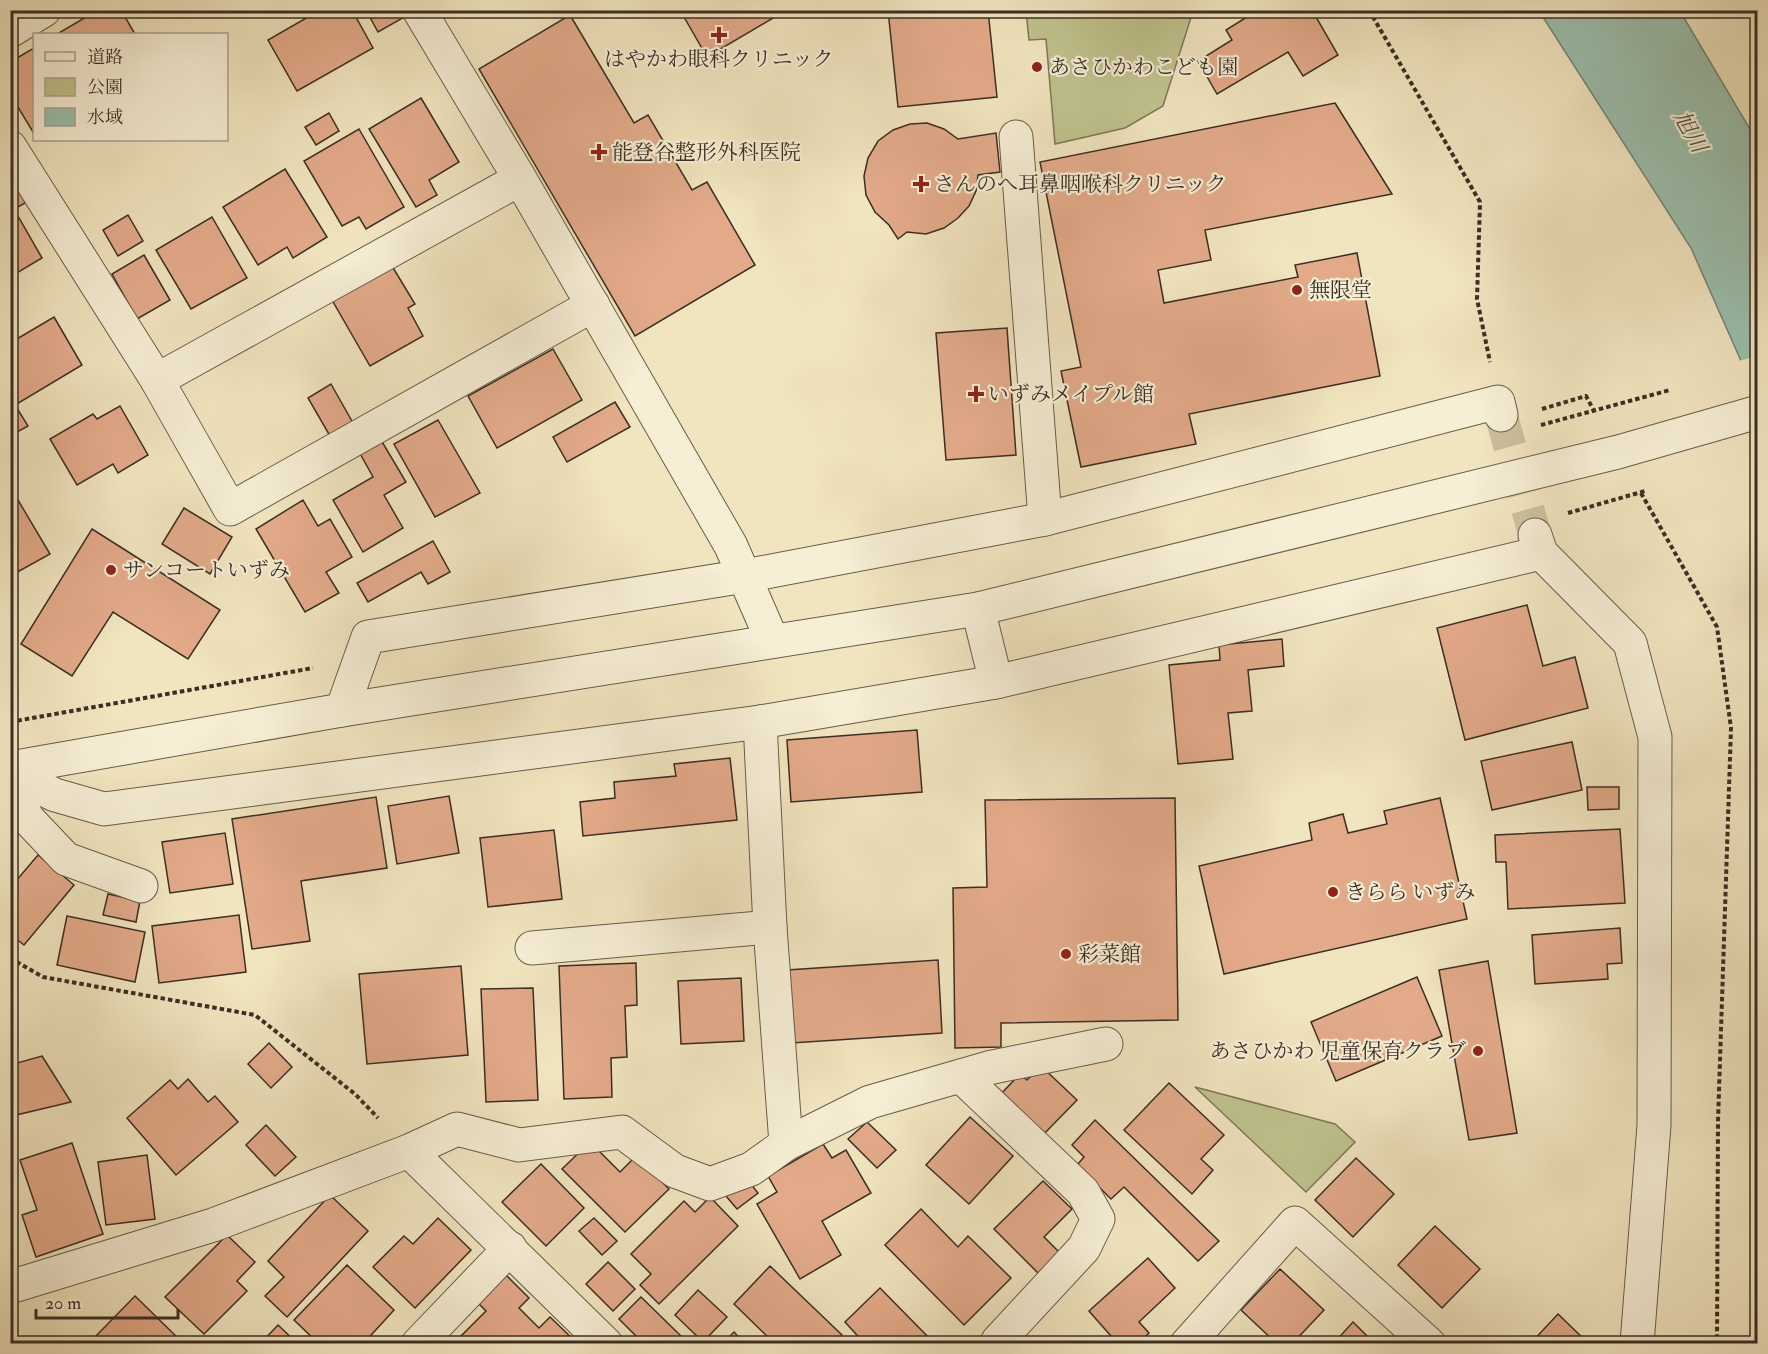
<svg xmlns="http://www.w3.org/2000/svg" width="1768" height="1354" font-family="'IM FELL Double Pica','Noto Serif JP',serif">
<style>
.green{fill:#c0c38e;stroke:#7e7859;stroke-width:1.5}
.water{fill:#9bbfad;stroke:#758576;stroke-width:1.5}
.pier{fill:#f1e5bf}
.building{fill:#e3aa8a;stroke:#3b2e24;stroke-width:1.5}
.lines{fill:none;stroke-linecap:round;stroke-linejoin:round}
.minor-tunnel{stroke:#cdc0a0;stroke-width:33;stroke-dasharray:33 16;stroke-linecap:butt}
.minor-casing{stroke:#685c4b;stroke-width:35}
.tertiary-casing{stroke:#685c4b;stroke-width:35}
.path{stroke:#3b2e24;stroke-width:4;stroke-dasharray:4.5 3;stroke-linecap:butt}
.minor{stroke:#f6eed5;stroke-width:33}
.tertiary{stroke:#f6eed5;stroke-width:33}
.poi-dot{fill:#8f2418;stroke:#f6eed5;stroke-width:2}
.labels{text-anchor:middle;stroke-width:4.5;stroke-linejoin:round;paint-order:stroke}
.poi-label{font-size:21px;fill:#3b2e24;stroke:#f6eed5;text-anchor:start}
.water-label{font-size:22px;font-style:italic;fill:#535246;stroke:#f6eed5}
</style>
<rect width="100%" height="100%" fill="#f1e5bf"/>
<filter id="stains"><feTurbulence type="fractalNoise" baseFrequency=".00333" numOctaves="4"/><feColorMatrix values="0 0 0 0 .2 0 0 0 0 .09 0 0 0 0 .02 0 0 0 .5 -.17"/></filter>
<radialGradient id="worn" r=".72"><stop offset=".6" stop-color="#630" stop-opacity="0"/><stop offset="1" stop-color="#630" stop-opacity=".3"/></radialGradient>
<g class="green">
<path d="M1026,11H1193L1163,106L1125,128L1055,144L1046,39L1029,40Z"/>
<path d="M1195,1087L1335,1124L1355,1142L1306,1192Z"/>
</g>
<path class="water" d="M1539,11H1680L1757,141V397L1691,248Z"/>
<path class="pier" d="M1758,356V400L1755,398L1738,361Z"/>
<g class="building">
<path d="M98,10H121L135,34H57Z"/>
<path d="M320,10H352L373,48L297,91L268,40Z"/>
<path d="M366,10H406L408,15L378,32Z"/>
<path d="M680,10H779L780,14L707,57Z"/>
<path d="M888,10H988L997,97L898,107Z"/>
<path d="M1258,10H1312L1338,55L1303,76L1288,52L1217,94L1198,61L1232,40L1226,30Z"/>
<path d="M570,15L634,123L648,115L692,190L707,182L755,265L635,336L479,69Z"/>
<path d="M34,48V130L33,132L10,94V62Z"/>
<path d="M421,98L459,162L429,180L437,195L416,207L369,129Z"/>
<path d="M1335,103L1392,194L1205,230L1211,260L1158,270L1164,303L1298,277L1295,265L1357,253L1380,376L1189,414L1196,444L1081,467L1061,371L1081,367L1040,162Z"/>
<path d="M329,113L339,131L316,145L305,127Z"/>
<path d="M927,123L944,129L958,139L996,133L1000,172L978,175L976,191L969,206L958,218L944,228L926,234L907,232L898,239L889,225L875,212L866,195L864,176L868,158L878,141L893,130L910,124Z"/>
<path d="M359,129L404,207L366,229L359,217L342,226L304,161Z"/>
<path d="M285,169L327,237L293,258L287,247L258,265L223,207Z"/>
<path d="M14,179L27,202L14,209L42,258L10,277V181Z"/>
<path d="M128,215L143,241L118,256L103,230Z"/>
<path d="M212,217L247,278L191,309L156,250Z"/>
<path d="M144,255L170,300L137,319L112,274Z"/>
<path d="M392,266L415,304L408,308L423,336L370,366L332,300Z"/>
<path d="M54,317L82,365L15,405L28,426L10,436V343Z"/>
<path d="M1007,328L1016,455L946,460L936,333Z"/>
<path d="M553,349L582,400L497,448L468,396Z"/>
<path d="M331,384L353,423L330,436L308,398Z"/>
<path d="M615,402L630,427L567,462L553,437Z"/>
<path d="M120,406L148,455L118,473L113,464L77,485L50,439L93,414L97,419Z"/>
<path d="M438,420L480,493L435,517L394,444Z"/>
<path d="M378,435L406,482L384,495L403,528L363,552L333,500L373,477L357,448Z"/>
<path d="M15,495L50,554L12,575L10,573V497Z"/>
<path d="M303,500L318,526L330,519L352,557L326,572L339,593L305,612L256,529Z"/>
<path d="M184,508L232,537L210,574L162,544Z"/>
<path d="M92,529L220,610L188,659L113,612L72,676L21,644Z"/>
<path d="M433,541L450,572L428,584L421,572L368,602L357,583Z"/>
<path d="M1527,605L1543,666L1575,657L1588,708L1465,740L1437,628Z"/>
<path d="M1282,639L1284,666L1248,670L1252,711L1228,713L1233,759L1178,764L1169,665L1220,660L1219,645Z"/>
<path d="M917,730L922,792L791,802L787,740Z"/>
<path d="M1572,742L1582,790L1492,810L1481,761Z"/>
<path d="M730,758L737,820L583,836L580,802L615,798L614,782L676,776L674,764Z"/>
<path d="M1587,787H1619V809L1588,810Z"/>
<path d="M449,796L459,853L397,864L388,806Z"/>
<path d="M376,797L387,868L301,881L310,941L252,949L232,819Z"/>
<path d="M1175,798L1178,1020L1001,1023V1047L955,1048L953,888L987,887L985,800Z"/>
<path d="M1440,798L1467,919L1224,974L1199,866L1312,840L1309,823L1343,814L1348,833L1387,824L1384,811Z"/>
<path d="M1620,829L1625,903L1508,909L1506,862H1496L1495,835Z"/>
<path d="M554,830L562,899L488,907L480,838Z"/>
<path d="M225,833L233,884L170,893L162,842Z"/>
<path d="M38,855L74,885L24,945L10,934V888Z"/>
<path d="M108,894L140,901L136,922L103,915Z"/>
<path d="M239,915L246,972L159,983L152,926Z"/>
<path d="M67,916L145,932L135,982L57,965Z"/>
<path d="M1620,928L1622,963L1607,964L1608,979L1535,984L1532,935Z"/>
<path d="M938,960L942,1033L792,1043L787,970Z"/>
<path d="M1488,961L1517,1133L1469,1140L1439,970Z"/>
<path d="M636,963L637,1005L625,1006L627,1057L611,1058L612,1097L564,1099L559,966Z"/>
<path d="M461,966L468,1055L367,1064L359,974Z"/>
<path d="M1417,977L1442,1036L1336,1081L1311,1022Z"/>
<path d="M741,978L744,1041L681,1044L678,981Z"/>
<path d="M533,988L538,1100L486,1102L481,989Z"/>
<path d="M269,1043L292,1067L271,1088L248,1064Z"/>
<path d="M42,1056L71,1102L16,1115L10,1095V1065Z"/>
<path d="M1041,1066L1077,1100L1040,1138L997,1098L1020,1074L1027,1080Z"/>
<path d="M188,1079L208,1102L215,1096L238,1122L176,1175L127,1118L170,1080L178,1089Z"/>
<path d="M1169,1083L1224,1135L1201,1159L1213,1170L1192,1194L1124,1130Z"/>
<path d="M970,1117L1013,1156L969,1204L926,1165Z"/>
<path d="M1095,1120L1219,1241L1198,1261L1124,1187L1111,1199L1077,1165L1084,1157L1072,1145Z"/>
<path d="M867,1122L896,1150L877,1168L848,1139Z"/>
<path d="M266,1125L296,1157L275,1176L246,1145Z"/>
<path d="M590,1142L620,1172L636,1156L669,1189L625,1232L562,1169Z"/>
<path d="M72,1143L103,1234L36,1257L22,1215L37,1210L20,1160Z"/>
<path d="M823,1144L832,1158L846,1150L871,1193L822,1221L841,1255L800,1279L757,1204L777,1192L768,1176Z"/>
<path d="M147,1155L155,1219L106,1225L98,1162Z"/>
<path d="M10,1158L12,1162L14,1236L10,1238Z"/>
<path d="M1356,1158L1394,1194L1353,1237L1315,1200Z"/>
<path d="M541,1164L584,1208L546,1246L502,1202Z"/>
<path d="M747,1179L758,1193L737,1209L726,1196Z"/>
<path d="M1043,1181L1072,1209L1044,1237L1060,1253L1039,1274L994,1229Z"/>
<path d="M330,1195L368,1231L287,1317L265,1296L284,1277L268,1261Z"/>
<path d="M710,1197L738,1226L659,1304L640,1285L651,1274L631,1254L684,1201L695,1212Z"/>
<path d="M921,1209L958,1247L968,1236L1011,1278L964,1325L885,1245Z"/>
<path d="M438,1218L471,1250L415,1308L373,1267L404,1236L413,1244Z"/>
<path d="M594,1218L617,1241L602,1255L579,1231Z"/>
<path d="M1435,1226L1480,1269L1442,1308L1398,1265Z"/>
<path d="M227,1235L255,1262L237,1281L247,1291L204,1334L165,1297Z"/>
<path d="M1148,1258L1175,1288L1139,1322L1149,1333L1138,1344H1118L1089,1311Z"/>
<path d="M608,1262L635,1289L613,1311L586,1284Z"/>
<path d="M347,1265L394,1310L363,1344H319L294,1320Z"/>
<path d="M770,1266L842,1335L833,1344H775L734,1304Z"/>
<path d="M1280,1269L1324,1310L1292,1344H1277L1241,1310Z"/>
<path d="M505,1274L529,1298L519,1308L539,1328L550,1317L577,1343L461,1344L457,1340L486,1311L477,1302Z"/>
<path d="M880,1288L933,1342L930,1344H865L845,1322Z"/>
<path d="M698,1290L727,1317L703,1342L675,1315Z"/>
<path d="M135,1296L184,1344H104L96,1336Z"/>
<path d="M641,1297L682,1337L675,1344H644L619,1319Z"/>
<path d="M1558,1314L1589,1344H1530Z"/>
<path d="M1353,1322L1375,1344H1333Z"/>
<path d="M278,1325L298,1344H260Z"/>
<path d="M734,1332L745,1344H722Z"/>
</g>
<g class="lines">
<path class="minor-tunnel" d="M1501,415L1535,535"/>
<defs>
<g id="minor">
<path d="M419,10L520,179L731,546L772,640"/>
<path d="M10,31L44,10"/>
<path d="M1016,137L1045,519"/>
<path d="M10,147L157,380L230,509L593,305"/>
<path d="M157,380L520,179"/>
<path d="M1535,535L1541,553L1630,643L1655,737L1654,1125L1637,1344"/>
<path d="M978,609L996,682L1541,553"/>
<path d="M342,710L368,637L745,576L1045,519L1498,402L1501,415"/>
<path d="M10,773L55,795L104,809L760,722L996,682"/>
<path d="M10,784L28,819L66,859L141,886"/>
<path d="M532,948L770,927"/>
<path d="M961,1076L1083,1192L1098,1219L1084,1248L998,1341L999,1344"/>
<path d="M786,1144L870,1102L988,1068L1106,1044"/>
<path d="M409,1151L457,1129L519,1145L622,1132L675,1171L710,1184L751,1169L786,1144L770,927L760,722"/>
<path d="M10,1287L213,1225L409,1151L606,1344"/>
<path d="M418,1344L510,1248"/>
<path d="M1187,1344L1295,1223L1429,1344"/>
</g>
<path id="tertiary" d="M10,768L342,710L978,609L1618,452L1758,412"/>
</defs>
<use href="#minor" class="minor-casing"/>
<use href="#tertiary" class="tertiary-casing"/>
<g class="path">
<path d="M1369,10L1480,202L1477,299L1490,362"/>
<path d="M1542,409L1586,396L1594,411"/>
<path d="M1541,425L1670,390"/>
<path d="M1641,493L1717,627L1731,728L1718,1121L1717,1344"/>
<path d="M1568,513L1645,491"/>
<path d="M10,722L313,668"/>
<path d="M10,958L43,977L255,1015L355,1094L378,1118"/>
</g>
<use href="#minor" class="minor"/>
<use href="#tertiary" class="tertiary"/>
</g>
<g class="poi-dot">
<path d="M716 26h6v6h6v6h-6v6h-6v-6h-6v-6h6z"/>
<circle cx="1037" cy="67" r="6"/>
<path d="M596 143h6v6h6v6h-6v6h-6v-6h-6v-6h6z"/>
<path d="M918 175h6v6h6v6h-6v6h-6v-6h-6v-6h6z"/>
<circle cx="1297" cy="290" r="6"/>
<path d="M973 385h6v6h6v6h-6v6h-6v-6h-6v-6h6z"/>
<circle cx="111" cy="570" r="6"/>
<circle cx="1333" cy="892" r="6"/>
<circle cx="1066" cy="954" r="6"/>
<circle cx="1478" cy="1051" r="6"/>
</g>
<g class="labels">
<g class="poi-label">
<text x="719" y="66" text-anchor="middle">はやかわ眼科クリニック</text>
<text x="1049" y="74">あさひかわこども園</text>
<text x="612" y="159">能登谷整形外科医院</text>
<text x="934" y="191">さんのへ耳鼻咽喉科クリニック</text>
<text x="1309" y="297">無限堂</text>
<text x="988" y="401">いずみメイプル館</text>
<text x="123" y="577">サンコートいずみ</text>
<text x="1345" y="899">きらら いずみ</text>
<text x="1078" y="961">彩菜館</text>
<text x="1466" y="1058" text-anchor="end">あさひかわ 児童保育クラブ</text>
</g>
<g class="water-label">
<text transform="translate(1691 131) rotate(61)" y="8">旭川</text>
</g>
</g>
<rect width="1768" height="1354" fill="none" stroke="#f1e5bf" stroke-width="36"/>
<rect x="12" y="12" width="1744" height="1330" fill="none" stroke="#3b2e24" stroke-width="3"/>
<rect x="18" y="18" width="1732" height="1318" fill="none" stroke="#3b2e24" stroke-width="1.5"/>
<rect x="33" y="33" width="195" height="108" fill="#f6eed5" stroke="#aba18e" stroke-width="1.5"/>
<rect x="45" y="52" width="30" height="9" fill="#f6eed5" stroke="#aba18e" stroke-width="1.5"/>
<text x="87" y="63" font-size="18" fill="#3b2e24">道路</text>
<rect x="45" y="78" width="30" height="18" fill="#c0c38e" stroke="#aba18e" stroke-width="1.5"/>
<text x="87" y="93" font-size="18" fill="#3b2e24">公園</text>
<rect x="45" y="108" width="30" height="18" fill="#9bbfad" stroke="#aba18e" stroke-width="1.5"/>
<text x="87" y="123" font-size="18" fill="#3b2e24">水域</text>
<path d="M36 1309v9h142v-9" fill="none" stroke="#3b2e24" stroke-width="3"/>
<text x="45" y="1309" font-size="18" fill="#3b2e24" stroke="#f6eed5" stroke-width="4.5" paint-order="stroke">20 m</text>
<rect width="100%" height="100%" filter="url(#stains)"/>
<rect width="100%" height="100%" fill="url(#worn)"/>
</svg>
